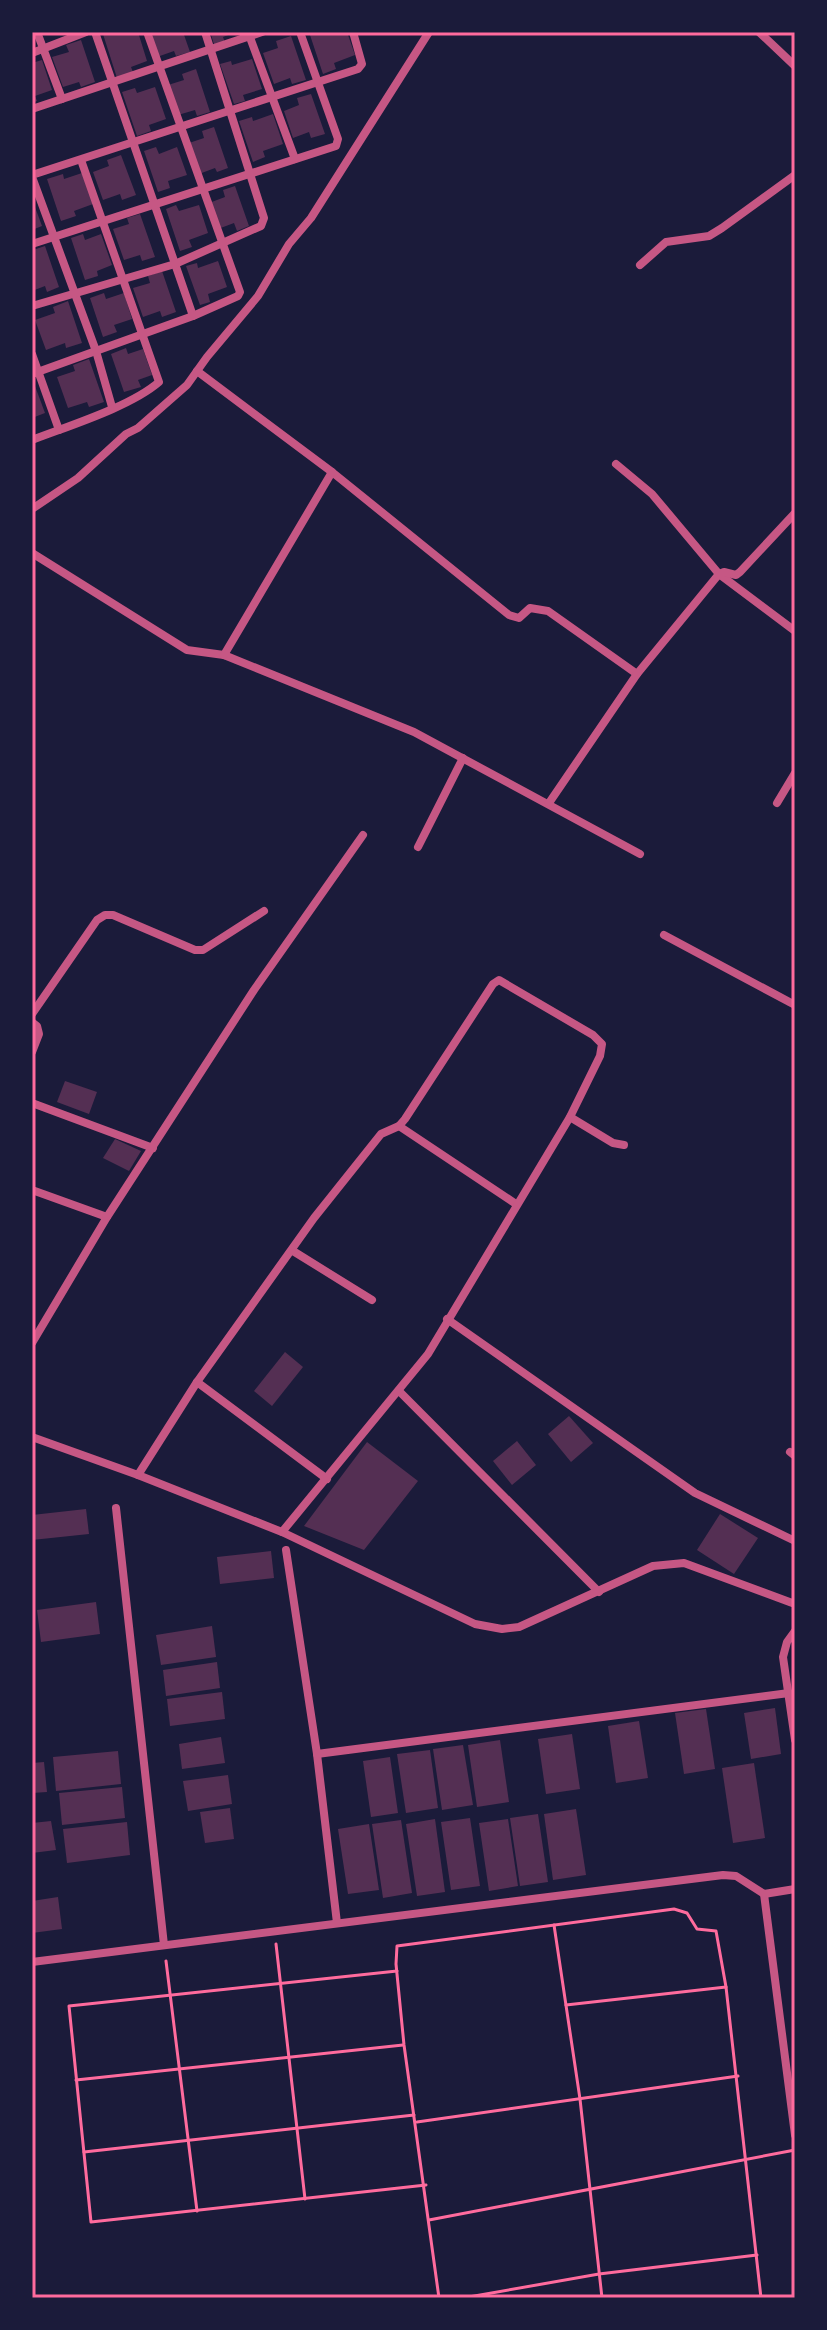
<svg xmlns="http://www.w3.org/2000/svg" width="827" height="2330" font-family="Figtree,sans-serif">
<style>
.building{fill:#542f53}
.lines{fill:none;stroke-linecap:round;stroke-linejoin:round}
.path{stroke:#ff6b9d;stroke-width:3}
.minor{stroke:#c65784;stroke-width:8}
.neatline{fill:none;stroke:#ff6b9d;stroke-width:3}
</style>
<rect width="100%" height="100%" fill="#1b1b3a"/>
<g class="building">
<path d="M109,32H117L118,34L138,32L147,61L131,67L133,72L117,78L103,34Z"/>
<path d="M149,32H183L190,52L176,56L174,51L157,57Z"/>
<path d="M210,32H236L223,37L225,43L215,47Z"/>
<path d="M309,32H347L355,55L334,63L336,69L323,74Z"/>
<path d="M291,36L306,80L292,84L290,78L274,84L263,53L278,48L276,41Z"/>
<path d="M81,40L95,82L81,87L79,82L63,87L52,57L69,52L66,45Z"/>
<path d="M252,59L262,89L243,95L245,101L234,104L220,64L231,61L232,65Z"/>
<path d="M42,60L52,90L35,96L37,101L32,103V63Z"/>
<path d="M196,69L210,112L197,116L195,110L178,115L168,85L184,80L182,74Z"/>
<path d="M155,87L166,119L149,125L151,131L137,136L122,92L135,88L137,93Z"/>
<path d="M311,94L325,134L311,138L309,132L293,138L284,111L299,105L297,98Z"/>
<path d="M273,114L283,144L263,151L265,157L253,162L239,121L252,117L253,121Z"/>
<path d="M214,127L228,168L217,172L215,168L199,174L189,143L204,138L202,131Z"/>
<path d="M156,147L159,154L177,147L187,175L168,181L170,188L158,192L144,151Z"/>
<path d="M121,155L136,195L122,200L120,194L103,200L93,172L109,166L107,160Z"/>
<path d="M82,173L93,204L74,211L76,216L61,221L47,179L63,174L64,179Z"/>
<path d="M235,186L249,226L237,231L234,223L218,229L209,203L225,197L223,190Z"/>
<path d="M32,199L42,226L32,230Z"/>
<path d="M176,205L179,211L199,205L208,233L189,240L192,247L180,251L166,209Z"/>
<path d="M140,214L155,257L142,261L140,255L124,260L113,229L129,224L127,218Z"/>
<path d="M83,234L85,240L101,234L112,265L97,271L98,276L85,280L71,238Z"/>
<path d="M45,246L59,287L47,292L45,286L32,291L33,250Z"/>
<path d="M218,261L227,287L208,294L210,302L200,305L186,266L197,263L198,268Z"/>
<path d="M162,271L176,312L162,317L160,311L143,317L133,288L150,283L148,276Z"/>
<path d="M104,293L106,299L124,293L132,319L114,325L117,332L103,337L90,298Z"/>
<path d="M68,301L82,343L66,348L65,343L46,350L35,320L55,313L53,307Z"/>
<path d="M126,348L128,354L143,349L152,375L138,380L141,387L124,392L111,354Z"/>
<path d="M89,359L104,402L89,407L87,402L68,408L57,377L75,371L73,365Z"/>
<path d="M32,378L45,413L32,418Z"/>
<path d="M65,1081L97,1092L89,1114L57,1102Z"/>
<path d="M115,1139L141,1151L129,1171L103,1158Z"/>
<path d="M285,1352L303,1367L272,1406L254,1391Z"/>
<path d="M569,1416L593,1443L571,1462L548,1434Z"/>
<path d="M517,1441L536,1465L512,1485L493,1461Z"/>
<path d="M367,1442L418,1481L364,1550L304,1526Z"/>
<path d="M86,1509L89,1534L32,1540V1515Z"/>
<path d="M720,1514L758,1538L734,1574L697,1550Z"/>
<path d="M271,1551L274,1578L220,1584L217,1557Z"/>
<path d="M96,1602L100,1634L41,1642L37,1610Z"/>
<path d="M212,1626L216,1657L161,1665L156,1635Z"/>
<path d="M217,1662L220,1688L166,1696L163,1670Z"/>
<path d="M222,1692L225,1719L170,1726L167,1699Z"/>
<path d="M775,1708L781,1754L751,1759L744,1713Z"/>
<path d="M706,1709L715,1769L684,1774L675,1713Z"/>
<path d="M639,1721L648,1778L616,1783L608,1726Z"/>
<path d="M572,1734L580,1789L546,1794L538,1739Z"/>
<path d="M221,1737L225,1763L182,1769L179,1744Z"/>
<path d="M500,1740L509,1802L477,1807L468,1745Z"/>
<path d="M463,1745L473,1805L442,1810L433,1749Z"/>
<path d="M430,1750L438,1808L406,1813L397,1754Z"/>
<path d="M118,1751L121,1784L56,1791L53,1757Z"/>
<path d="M390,1757L398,1813L371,1817L363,1761Z"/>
<path d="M44,1762L47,1792L32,1793V1763Z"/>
<path d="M754,1763L765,1838L733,1843L722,1768Z"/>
<path d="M228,1775L232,1804L188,1811L183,1781Z"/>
<path d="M122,1787L125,1818L62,1825L59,1793Z"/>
<path d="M230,1808L234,1839L205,1843L200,1812Z"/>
<path d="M576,1809L586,1875L553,1880L544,1814Z"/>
<path d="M538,1814L548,1882L520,1886L510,1818Z"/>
<path d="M470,1818L480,1886L451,1890L441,1822Z"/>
<path d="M435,1819L445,1892L417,1896L406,1824Z"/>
<path d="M508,1819L518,1886L489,1891L479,1823Z"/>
<path d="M401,1820L412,1893L383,1898L372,1824Z"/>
<path d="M51,1821L56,1850L32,1853V1823Z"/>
<path d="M127,1822L130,1855L67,1863L63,1829Z"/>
<path d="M369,1824L379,1890L348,1894L338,1829Z"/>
<path d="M58,1897L62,1929L32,1933V1901Z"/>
</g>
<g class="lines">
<g class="path">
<path d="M554,1925L580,2099L602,2298"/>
<path d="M276,1944L305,2199"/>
<path d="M166,1961L197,2211"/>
<path d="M397,1971L69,2006L91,2222L426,2185"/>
<path d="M566,2005L726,1987L761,2298"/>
<path d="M76,2080L403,2045"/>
<path d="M417,2122L738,2076"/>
<path d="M84,2152L414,2115"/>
<path d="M429,2220L795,2150"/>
<path d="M439,2298L404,2045L396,1964L397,1946L674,1909L687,1913L697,1929L716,1931L726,1987"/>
<path d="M463,2298L599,2274L757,2255"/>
</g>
<g class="minor">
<path d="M37,32L62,99"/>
<path d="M95,32L193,316"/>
<path d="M248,32L295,159"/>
<path d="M759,32L795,66"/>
<path d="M32,53L86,32"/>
<path d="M32,109L262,32"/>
<path d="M32,175L358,69L362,64L353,32"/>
<path d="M32,177L96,351L112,407"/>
<path d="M32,244L336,146L338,139L300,32"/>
<path d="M640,265L666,242L709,236L722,228L795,175"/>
<path d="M32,306L175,264L261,226L264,218L205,32"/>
<path d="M32,354L59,430"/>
<path d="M197,371L332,472L509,615L519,618L530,608L548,611L637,674"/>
<path d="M32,374L193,316L238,296L240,292L147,32"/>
<path d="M32,440C68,426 130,407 159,382L81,160"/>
<path d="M616,464L652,494L719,574L795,631"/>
<path d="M32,509L78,478L126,434L138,428L187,385L207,357L258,296L289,244L311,218L429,32"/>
<path d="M32,553L187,650L224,655L414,732L640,854"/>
<path d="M224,655L332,472"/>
<path d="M549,803L637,674L719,574L724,572L736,575L740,572L795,513"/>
<path d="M777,803L795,773"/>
<path d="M418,847L463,758"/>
<path d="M664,935L795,1005"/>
<path d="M32,1014L97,920L105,915H113L195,950H203L264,911"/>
<path d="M32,1022L37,1026L39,1034L32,1052"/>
<path d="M32,1103L153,1148"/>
<path d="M570,1117L613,1143L624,1145"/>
<path d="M399,1126L516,1204"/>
<path d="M32,1190L107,1217"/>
<path d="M293,1251L372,1300"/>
<path d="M447,1319L695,1493L795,1541"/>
<path d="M32,1343L107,1217L254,990L363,835"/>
<path d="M197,1382L327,1479"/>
<path d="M399,1391L599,1592"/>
<path d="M32,1437L138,1475L282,1532L475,1624L502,1629L519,1627L653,1566L684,1563L795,1604"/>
<path d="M790,1452L795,1456"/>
<path d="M138,1475L197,1382L314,1218L381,1134L399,1126L405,1119L493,984L499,980L593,1035L602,1044L600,1056L570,1117L428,1354L282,1532"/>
<path d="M116,1508L164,1945"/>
<path d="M286,1550L317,1754L337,1923"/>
<path d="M795,1631L787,1642L783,1657L795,1740"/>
<path d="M317,1754L789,1693"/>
<path d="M764,1894L795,2135"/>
<path d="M32,1962L723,1875L736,1876L764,1894L795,1889"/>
</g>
</g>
<rect width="827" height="2330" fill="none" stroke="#1b1b3a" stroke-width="68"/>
<rect x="34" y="34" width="759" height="2262" class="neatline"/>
</svg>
